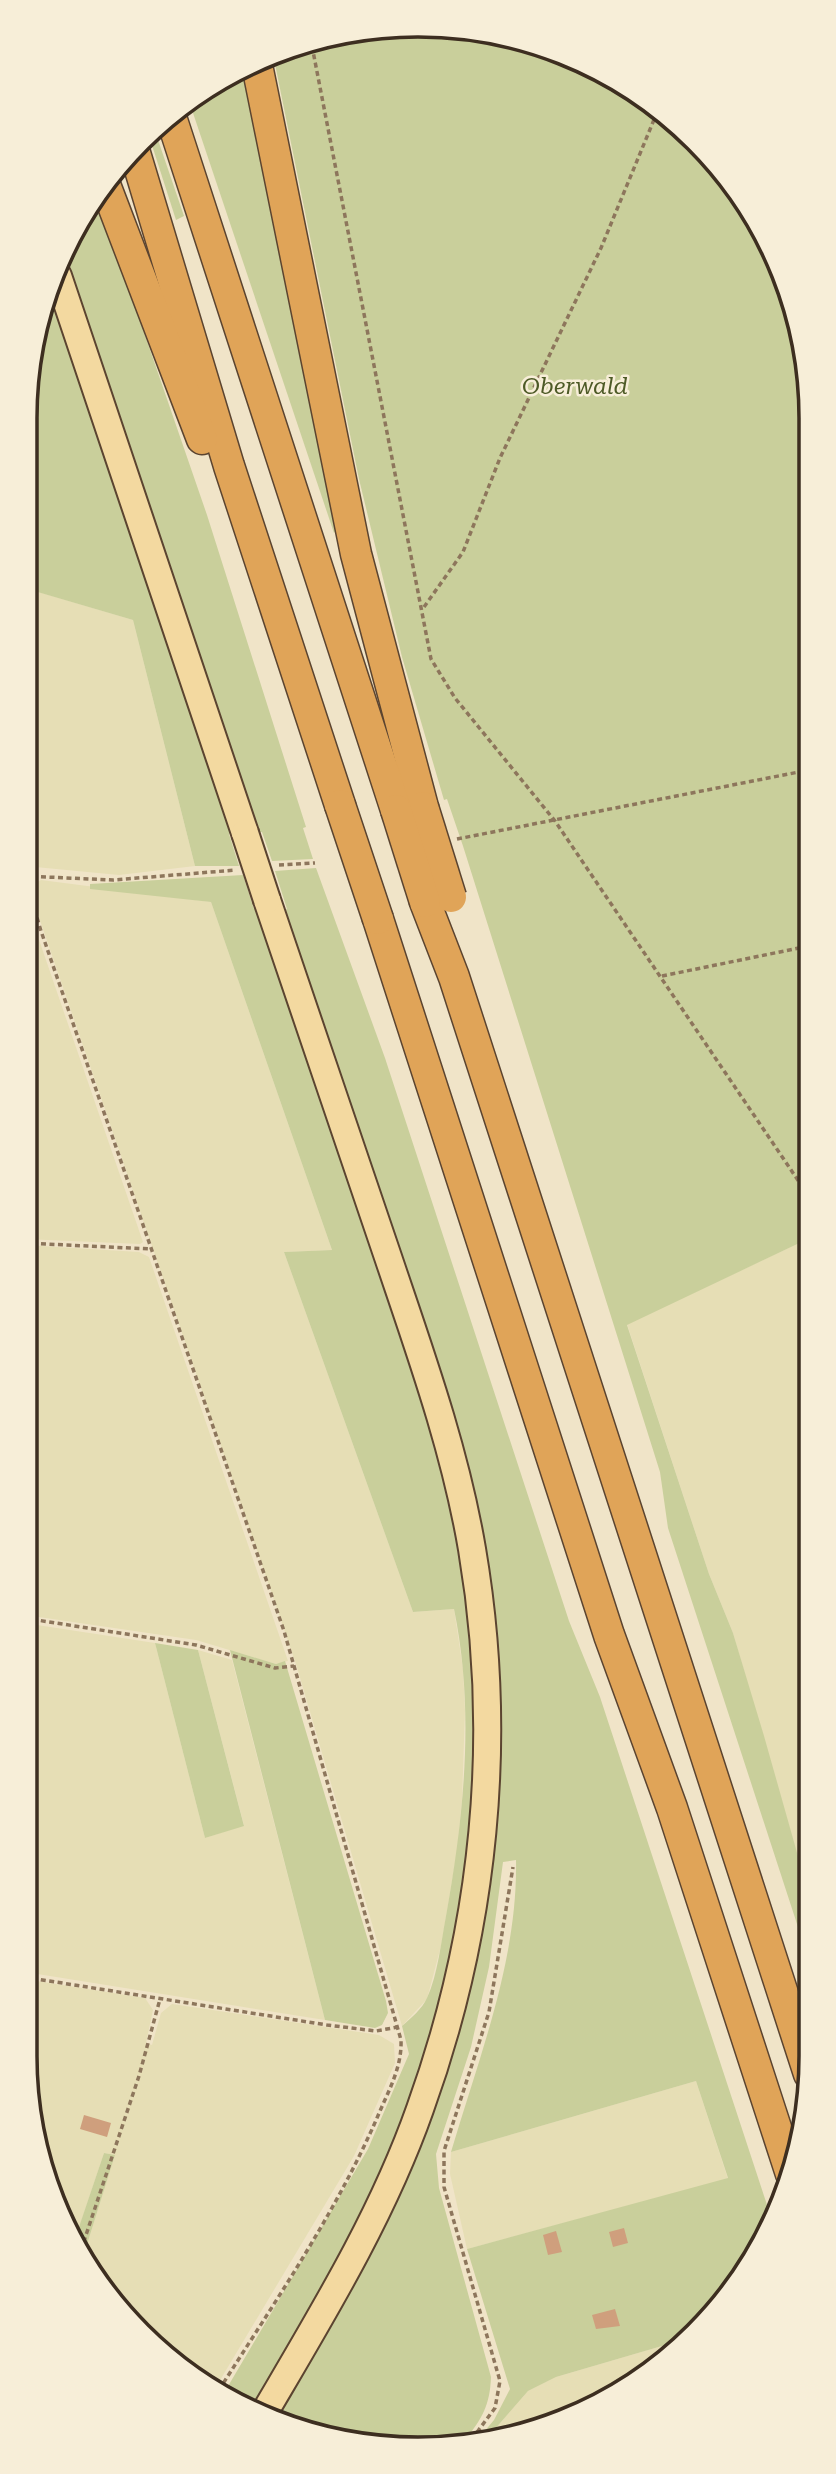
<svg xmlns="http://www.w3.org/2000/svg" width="836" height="2474" font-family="'Roboto Serif',serif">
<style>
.farmland{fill:#e6deb5}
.green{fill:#c9cf9b}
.building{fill:#cf9f7d}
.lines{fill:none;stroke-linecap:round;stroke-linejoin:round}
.major-casing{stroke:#5b4430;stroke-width:30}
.highway-casing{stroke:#5b4430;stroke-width:33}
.path{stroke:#8d765c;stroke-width:3.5;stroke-dasharray:5 3.5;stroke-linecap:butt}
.major{stroke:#f3d9a0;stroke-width:26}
.highway{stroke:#e0a458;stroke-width:30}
.major-bridge-casing{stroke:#5b4430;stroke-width:30;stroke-linecap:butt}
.highway-bridge-casing{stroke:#5b4430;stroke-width:33;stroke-linecap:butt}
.major-bridge{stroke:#f3d9a0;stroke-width:26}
.highway-bridge{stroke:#e0a458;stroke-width:30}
.labels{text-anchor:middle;stroke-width:5;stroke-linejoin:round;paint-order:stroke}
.park-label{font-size:23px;font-style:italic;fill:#4d5a26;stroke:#f7eed8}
.rim{fill:none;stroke:#3d2e20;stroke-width:3.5}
</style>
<rect width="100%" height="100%" fill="#f0e4c8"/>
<g class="farmland">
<path d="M25,588L133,620L195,866L119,875L25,866Z"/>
<path d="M41,880L211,902L332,1250L284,1252L413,1612L454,1609L463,1669L465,1711L462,1800L457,1852L441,1946L427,1999L402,2026L296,1664L35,906L34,884Z"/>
<path d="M36,931L143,1242L140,1244L25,1239L24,934Z"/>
<path d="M810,1238L811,1902L733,1633L709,1574L627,1324Z"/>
<path d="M25,1245L139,1252L149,1257L288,1661L276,1664L196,1640L25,1615Z"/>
<path d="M24,1623L155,1643L205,1838L244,1825L198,1650L232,1660L325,2020L25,1972Z"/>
<path d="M24,1979L145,1998L153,2010L146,2043L152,2045L161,2013L172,2004L379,2035L394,2044L395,2063L354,2156L216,2387L122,2316L84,2254L115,2155L104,2153L78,2231L69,2229L54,2206L25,2056Z"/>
<path d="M696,2081L728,2179L467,2249L450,2174L451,2152Z"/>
<path d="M679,2341L637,2383L519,2436L487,2438L528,2391L556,2377Z"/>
</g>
<g class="green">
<path d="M366,28L519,38L636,91L714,159L781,267L808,367L810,1238L627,1325L709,1574L733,1633L764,1736L811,1902V1967L668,1528L660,1472L463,846L447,799L444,800L402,657L359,479L274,59Z"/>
<path d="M242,70L332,503L337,529L334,533L190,104L221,77Z"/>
<path d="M156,134L184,216L176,220L150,139Z"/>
<path d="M97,196L207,515L306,827L303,828L313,859L272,861L262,832H257L63,265Z"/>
<path d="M51,289L233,832L229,834L239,866H195L133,620L24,588C25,501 14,366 51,289Z"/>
<path d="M316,868L385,1058L569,1621L600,1697L771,2217L745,2275L679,2341L556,2377L528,2391L487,2438L478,2439L494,2420L510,2389L467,2249L728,2178L696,2081L451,2152C479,2057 518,1960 516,1860L503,1862L489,1967L471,2047L436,2154L439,2188L491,2377C490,2405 482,2419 465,2440L367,2446L274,2418L420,2144L444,2083L465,2012L480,1943L492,1865L495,1806L486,1582L282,911L287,909L275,871Z"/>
<path d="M243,875L254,909L259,908L418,1379L453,1510L468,1589L477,1752L464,1902L431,2045L369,2204L254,2412L244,2409L224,2393L368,2149L409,2054L402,2026C411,2018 422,2009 427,1998C438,1974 441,1942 446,1916C464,1816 475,1710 454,1609L413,1612L284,1252L332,1250L211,902L90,889V884Z"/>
<path d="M155,1643L198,1650L244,1826L205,1838Z"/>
<path d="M230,1650L276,1664L285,1661L386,2001L388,2013L382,2025L375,2028L325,2020Z"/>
<path d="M104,2153L115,2155L84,2254L69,2229L78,2230Z"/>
</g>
<g class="building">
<path d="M84,2115L111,2123L107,2137L80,2129Z"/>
<path d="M624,2228L628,2243L613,2247L609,2232Z"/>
<path d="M556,2231L562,2252L548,2255L543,2235Z"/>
<path d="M615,2309L620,2326L596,2329L592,2315Z"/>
</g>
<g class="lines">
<defs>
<g id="major">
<path d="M58,276L245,833"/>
<path d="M263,2415C321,2316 382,2217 420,2109C485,1929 504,1737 472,1549C455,1449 420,1352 388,1257C347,1138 308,1019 267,900"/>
</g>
<g id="highway">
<path d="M257,65L356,554L423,807"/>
<path d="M172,120L396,810"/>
<path d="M135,153L229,466L340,805"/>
<path d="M104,182L202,439"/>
<path d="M425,902L454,977L809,2074"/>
<path d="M378,919L609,1635L672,1808L791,2174"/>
</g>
</defs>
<use href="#major" class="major-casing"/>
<use href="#highway" class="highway-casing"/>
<g class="path">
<path d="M312,46L431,659L455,698L555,821L810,1198"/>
<path d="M424,607L463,552L500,458L601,248L658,110"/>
<path d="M457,839L809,770"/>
<path d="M279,865L315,863"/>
<path d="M24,876L113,880L236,870"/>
<path d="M25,877L41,931L284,1631L401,2040C402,2066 390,2088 380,2111C338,2210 276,2300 219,2390"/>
<path d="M662,976L809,946"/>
<path d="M24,1243L151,1249"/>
<path d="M24,1618L196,1645L275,1668L294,1666"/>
<path d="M24,1977L327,2025L376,2031L398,2027"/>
<path d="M81,2250L139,2076L160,1999"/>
<path d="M472,2439L495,2408L500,2381L444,2187V2151L489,2012L513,1867"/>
</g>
<use href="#major" class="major"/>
<use href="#highway" class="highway"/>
<defs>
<path id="major-bridge" d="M245,833L267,900"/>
<g id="highway-bridge">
<path d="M340,805L378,919"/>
<path d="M423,807L451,897"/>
<path d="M396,810L425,902"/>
</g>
</defs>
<use href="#major-bridge" class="major-bridge-casing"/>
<use href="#highway-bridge" class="highway-bridge-casing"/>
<use href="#major-bridge" class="major-bridge"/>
<use href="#highway-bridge" class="highway-bridge"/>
</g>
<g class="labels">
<g class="park-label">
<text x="575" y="394">Oberwald</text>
</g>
</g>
<path d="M0 0H836V2474H0ZM418 37H418A381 381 0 0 1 799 418V2056A381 381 0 0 1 418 2437H418A381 381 0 0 1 37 2056V418A381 381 0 0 1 418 37Z" fill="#f7eed8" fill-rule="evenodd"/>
<path class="rim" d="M418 37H418A381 381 0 0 1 799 418V2056A381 381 0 0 1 418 2437H418A381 381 0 0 1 37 2056V418A381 381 0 0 1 418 37Z"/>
</svg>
